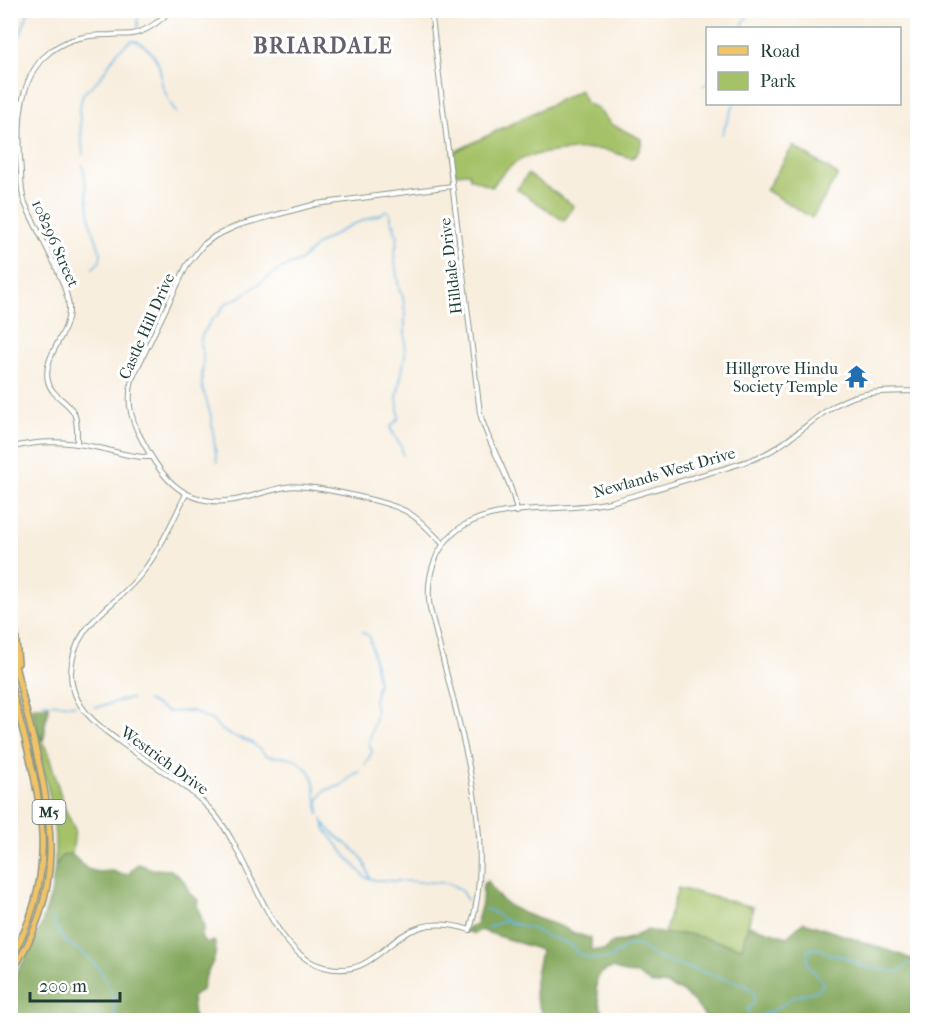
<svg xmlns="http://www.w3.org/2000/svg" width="928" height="1031" font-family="'IM FELL French Canon',serif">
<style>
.green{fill:#a6c269;stroke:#62804e;stroke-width:1.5}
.forest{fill:#84a85d;stroke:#527248;stroke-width:1.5}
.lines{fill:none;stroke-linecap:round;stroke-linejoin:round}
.stream{stroke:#68b6e2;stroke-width:1.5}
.minor-casing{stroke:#8c9689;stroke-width:6}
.major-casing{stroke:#8c9689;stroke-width:8}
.minor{stroke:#fff;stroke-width:4}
.major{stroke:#f0c369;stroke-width:5}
.labels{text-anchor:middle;stroke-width:6;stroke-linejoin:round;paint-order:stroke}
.shield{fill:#fff;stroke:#627771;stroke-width:1.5}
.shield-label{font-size:15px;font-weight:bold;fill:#1f3d34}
.street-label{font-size:16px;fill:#1f3d34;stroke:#fff}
.poi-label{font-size:16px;fill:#1f3d34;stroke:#fff;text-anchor:end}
.district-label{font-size:22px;font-weight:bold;letter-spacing:1.5px;fill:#66606c;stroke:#fff}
</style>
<rect width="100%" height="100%" fill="#fff"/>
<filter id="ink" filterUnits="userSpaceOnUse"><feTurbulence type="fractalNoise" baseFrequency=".0167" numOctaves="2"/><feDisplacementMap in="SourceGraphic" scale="12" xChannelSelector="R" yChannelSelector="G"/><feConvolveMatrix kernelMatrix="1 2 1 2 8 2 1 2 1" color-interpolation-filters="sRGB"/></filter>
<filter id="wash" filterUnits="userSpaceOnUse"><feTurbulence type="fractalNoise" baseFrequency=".008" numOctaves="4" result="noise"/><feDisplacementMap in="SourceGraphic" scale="24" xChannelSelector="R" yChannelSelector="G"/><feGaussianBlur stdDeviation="1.35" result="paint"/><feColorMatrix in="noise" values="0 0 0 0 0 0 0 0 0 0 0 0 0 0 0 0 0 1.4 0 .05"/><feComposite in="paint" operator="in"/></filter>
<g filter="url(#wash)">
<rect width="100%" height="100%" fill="#f8eede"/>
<g class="green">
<path d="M580,90L587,104L596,107L611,124L641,139C642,146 638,155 632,158C623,156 614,152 605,150C591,148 577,150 563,151C530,154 512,157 492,187L470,178L469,173L454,174L452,153Z"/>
<path d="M793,146L838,175L812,218L766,190Z"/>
<path d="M528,174L574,206L564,221L517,189Z"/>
<path d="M33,706L38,733L49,755L64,807L75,830L72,855L62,856L55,866V837L52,808L40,752L39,740L28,707Z"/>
<path d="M678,888L753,907L742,948L689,934H664Z"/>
</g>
<g class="forest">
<path d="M33,706H49C49,713 48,714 46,720C43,728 47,733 43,740L38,733Z"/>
<path d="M68,854L72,855L87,869L98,872L113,871L120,874H129L135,866L139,864L152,869L171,870L184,881L190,894L198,900L197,904L204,927L201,937L207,943L214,941C221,959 203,972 202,990L192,997L194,1020H11V981L30,951L42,923L51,895L55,866L62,856Z"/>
<path d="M488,881C491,886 494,893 499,897C516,915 543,919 564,928C573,933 581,936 591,938V950H605L613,942L624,941L648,930L664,934H689L742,948L748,925L787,937L804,922L899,954L917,962V1020H708L694,1002L680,990L672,988L667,984H652L637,974L625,973L613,968C598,972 594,979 597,993C600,1005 599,1016 615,1016L620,1013H623L631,1020H543C542,1010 536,1003 535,993C533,978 539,965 541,950L480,930L474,934L463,930L476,925L482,903L483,884Z"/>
</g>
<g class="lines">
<g class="stream">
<path d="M78,10H93"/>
<path d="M137,10L138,27"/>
<path d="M741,28L750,10"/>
<path d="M10,63L29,10"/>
<path d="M703,86L708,82"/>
<path d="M722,134L734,104"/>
<path d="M83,155L79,110L83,94L100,78L118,51L132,40C144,42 158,57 160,70C161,75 161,79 162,84C166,95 170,104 177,114"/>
<path d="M83,165L91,225L101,253L100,261L92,269"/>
<path d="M217,462L211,416L202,386L203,354L200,345L202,335L213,318L219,314L225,304L240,297L282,268L300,261L318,244L351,225L381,214L386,210L390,213L392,224H395L394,228L398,237L394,256L399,289L403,297L405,312V356L397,397L399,418L390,428L401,446L403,455"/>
<path d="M363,632L370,637L378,682L374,701L376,713L369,742L372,752L365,765"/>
<path d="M147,701L169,712L192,711L213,721L220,729L230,735L251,742L267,756L292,758L299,762L310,772L314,782L319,815"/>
<path d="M43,703L75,705"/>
<path d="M95,707C108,706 121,698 132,699"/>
<path d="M319,811L318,801L325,790L340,786L356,773L360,772"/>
<path d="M322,819L326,830L347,857L365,877L376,880L448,883L460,889L467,900"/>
<path d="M325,824C335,840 353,844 363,860C366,865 368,872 370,878"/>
<path d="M485,909L495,913L510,923L530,928L548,937L557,939L571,945L578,954L593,959L612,958L616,952H619L628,945L640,946L657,958L742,984L754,991V1003L747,1010L750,1020"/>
<path d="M53,917C59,946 70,941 89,958C108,975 115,995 115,1020"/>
<path d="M487,928L506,920"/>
<path d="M751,1020L778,1008L793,997L819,990L823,984C817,968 805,974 808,951L813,948L821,949L828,954L844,957L861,966L898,972L913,961L918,948"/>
</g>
</g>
</g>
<g filter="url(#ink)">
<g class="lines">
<defs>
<g id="minor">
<path d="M431,10L480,413C489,448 511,476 517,512"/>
<path d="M77,444C77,434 78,422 74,413C67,400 51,396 48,381C42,355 70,335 69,308C68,282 36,230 25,203C21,194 21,182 21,172C18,136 16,86 43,58C62,39 84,35 110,35C117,34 125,35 132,34C148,31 160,21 171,10"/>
<path d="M10,448C38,440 67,441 95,447C114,451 132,458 151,457"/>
<path d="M186,494C173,520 160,550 142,573C115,608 72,623 71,673C71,710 104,730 130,749C159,769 193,788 216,816C250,857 270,954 324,967C373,979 383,938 421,927C438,922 454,925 470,930C493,856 471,771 453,698C445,669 438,639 430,609C425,577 435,544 463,526C501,502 566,513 610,502C641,494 671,484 702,475C722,469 743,464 763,455C794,441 819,410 850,398C871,390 895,392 918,391"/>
<path d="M443,544C433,534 422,521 409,513C392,502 306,483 286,487C258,492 234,506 205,500C173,494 156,467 142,440C136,429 131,418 130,406C129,397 130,388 132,379L187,265L203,245L215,236L239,225L316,204L452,186"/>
</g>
<g id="major">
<path d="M10,572L18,663"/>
<path d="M10,645C17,672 23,699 30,726C53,818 67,890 10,974"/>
<path d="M10,682C35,780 68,864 10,959"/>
</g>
</defs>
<use href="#minor" class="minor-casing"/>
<use href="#major" class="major-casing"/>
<use href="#minor" class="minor"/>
<use href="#major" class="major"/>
</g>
</g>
<defs>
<symbol id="temple-bare" viewBox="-9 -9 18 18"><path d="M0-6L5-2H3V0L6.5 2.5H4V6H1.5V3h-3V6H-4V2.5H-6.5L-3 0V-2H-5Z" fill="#1f6fb2" stroke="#fff" stroke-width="2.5" paint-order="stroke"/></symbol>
</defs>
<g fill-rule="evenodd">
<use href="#temple-bare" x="840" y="360" width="33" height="33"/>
</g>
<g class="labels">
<rect class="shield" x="32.5" y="800" width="33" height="24" rx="4.5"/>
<g class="shield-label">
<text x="49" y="817">M5</text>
</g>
<g class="street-label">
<text transform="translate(56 243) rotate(66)" y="6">108296 Street</text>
<text transform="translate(450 266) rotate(-97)" y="6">Hilldale Drive</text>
<text transform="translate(146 326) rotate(-66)" y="6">Castle Hill Drive</text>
<text transform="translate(664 472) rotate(-16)" y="6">Newlands West Drive</text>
<text transform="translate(165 760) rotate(36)" y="6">Westrich Drive</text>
</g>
<g class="poi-label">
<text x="838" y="374">Hillgrove Hindu<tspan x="838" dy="18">Society Temple</tspan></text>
</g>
<g class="district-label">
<text x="323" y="53">BRIARDALE</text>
</g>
</g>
<rect width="928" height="1031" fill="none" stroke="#fff" stroke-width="36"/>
<rect x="706" y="27" width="195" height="78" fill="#ffffff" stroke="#a5b1ae" stroke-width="1.5"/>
<rect x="718" y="46" width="30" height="9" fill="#f0c369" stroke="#a5b1ae" stroke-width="1.5"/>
<text x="760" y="57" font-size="18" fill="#1f3d34">Road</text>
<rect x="718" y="72" width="30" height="18" fill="#a6c269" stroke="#a5b1ae" stroke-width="1.5"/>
<text x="760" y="87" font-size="18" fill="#1f3d34">Park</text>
<path d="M30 992v9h90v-9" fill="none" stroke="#1f3d34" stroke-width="3"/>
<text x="39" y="992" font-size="18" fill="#1f3d34" stroke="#ffffff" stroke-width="4.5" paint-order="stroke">200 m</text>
</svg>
